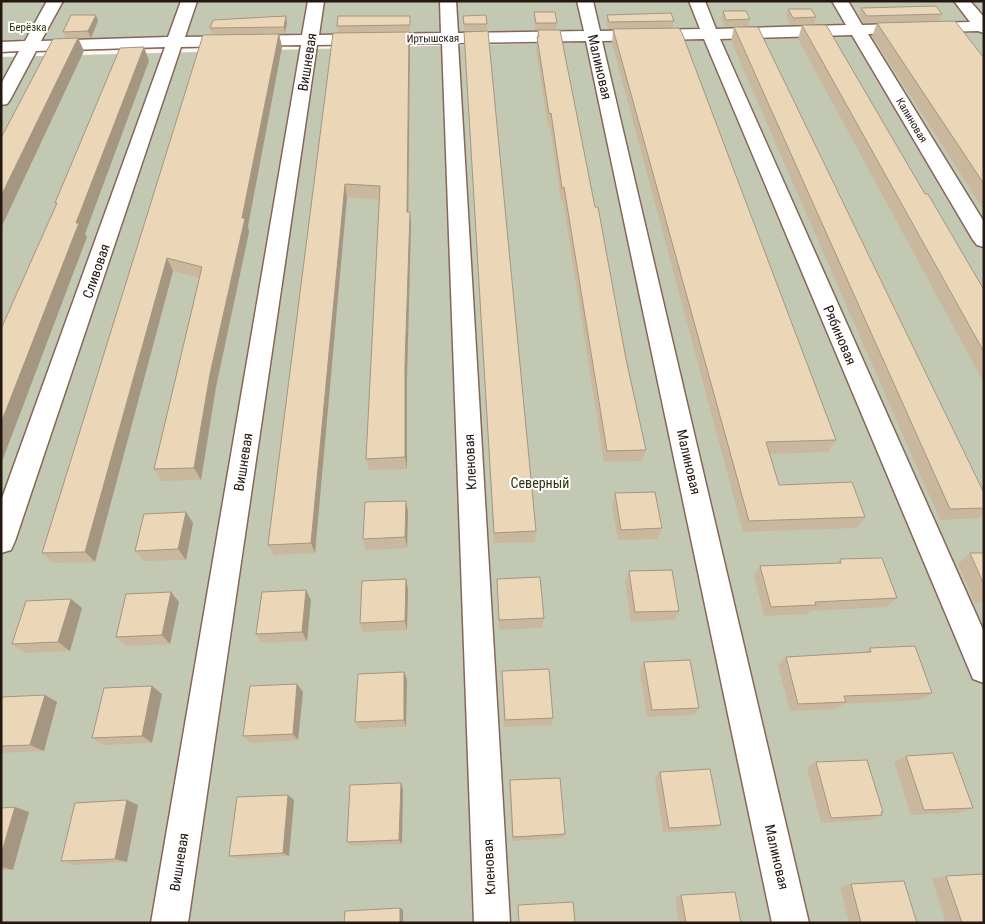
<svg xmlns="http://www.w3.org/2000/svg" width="985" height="924" font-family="'Roboto Condensed',sans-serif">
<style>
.green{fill:#c3c8b3}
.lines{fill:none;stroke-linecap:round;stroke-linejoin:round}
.street-casing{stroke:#876659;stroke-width:3}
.street{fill:#fff;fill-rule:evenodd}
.wall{fill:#cab89e}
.shaded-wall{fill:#a49681}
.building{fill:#ebd6b8;stroke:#a49681}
.labels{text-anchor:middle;stroke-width:4;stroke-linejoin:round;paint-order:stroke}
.far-park-label{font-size:11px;fill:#2e350b;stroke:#fff}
.far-street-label{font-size:11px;fill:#241711;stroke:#fff}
.street-label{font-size:14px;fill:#241711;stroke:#fff}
.park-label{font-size:14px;fill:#2e350b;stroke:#fff}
</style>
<rect width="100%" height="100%" fill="#fdf6f2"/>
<g class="green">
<path d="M1,1H984V28L1,53Z"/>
<path d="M984,32V923H1V57Z"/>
</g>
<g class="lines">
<defs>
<path id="street" d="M47,1H63L41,41L168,37L181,1H197L185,37L302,35L308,1H324L319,35L441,33L440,1H456L458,33L584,31L577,1H593L600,31L700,29L689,1H705L716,29L846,25L832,1H848L862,25L970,22L954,1H970L984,17V33L978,31L868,34L984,222V247L977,245L973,240L852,35L720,39L984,632V683L973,679L704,39L602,41L809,923H772L586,41L458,43L510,923H474L442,43L317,45L188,923H151L301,45L181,47L15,541L11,550L1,553V501L165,47L36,51L10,100L7,104L1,105V84L19,51L1,52V42L25,41Z"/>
</defs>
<use href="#street" class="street-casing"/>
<use href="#street" class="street"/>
</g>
<g class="wall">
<path d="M861,8L942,14L939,21L864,23L859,15Z"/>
<path d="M788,9L816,17L814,24L791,25L786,16Z"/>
<path d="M723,11L750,19L748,26L725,27L721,18Z"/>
<path d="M534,12L557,23L556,30H535L534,19Z"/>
<path d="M607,15L674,21L672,28L608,29L606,22Z"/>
<path d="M286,16L287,23L285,33L212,35L210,28Z"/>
<path d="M410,16V32L338,33L337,26Z"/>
<path d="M463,16L487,24V31H464Z"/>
<path d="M98,21L91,38H78L84,51L66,38L63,32Z"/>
<path d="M877,23L984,58V210L872,36Z"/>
<path d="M802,25L925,194L984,290V383L798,39Z"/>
<path d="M734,27L984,493V514L979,518L940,520L731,41Z"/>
<path d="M613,29L836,440L828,452L770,454L779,485L865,517L857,528L743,532L612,43Z"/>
<path d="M538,30L595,207L646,450L642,461L604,462L563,201H561L550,127H548L536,51Z"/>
<path d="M409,32L410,45L409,212L411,225L407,378V469L369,470L366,459L379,200L347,197L315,553L274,555L268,545L333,33Z"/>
<path d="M464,32L536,531L535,542L494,543Z"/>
<path d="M279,34L282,47L248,226L249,232L216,387L201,480L161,481L154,469L199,278L173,271L95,562L53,563L42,553L203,35Z"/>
<path d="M615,493L662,528L658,539L618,540L612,505Z"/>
<path d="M406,501L408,512L407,548L366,550L363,539Z"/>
<path d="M193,523L186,560L144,561L135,551Z"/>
<path d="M970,553H984V602L975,603L958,564Z"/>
<path d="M840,559L897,598L886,607L810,611L808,614L764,616L754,576L760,566L837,563Z"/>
<path d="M629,571L679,611L675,620L631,622L625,581Z"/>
<path d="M497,579L544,618L542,628L499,630Z"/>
<path d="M408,589L407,630L363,632L360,623Z"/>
<path d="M311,600L307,641L262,643L256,634Z"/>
<path d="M179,602L170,644L126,646L116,637Z"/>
<path d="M82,608L70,651L25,653L12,644Z"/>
<path d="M870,648L932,693L920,700L843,704L836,709L790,711L778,665L786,657L865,653Z"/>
<path d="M644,662L699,708L694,715L647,717L640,670Z"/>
<path d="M502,671L553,718L551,725L504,727Z"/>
<path d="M404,672L407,680L406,727L359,729L355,722Z"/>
<path d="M152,686L162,694L152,743L103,745L92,738Z"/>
<path d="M303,692L298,740L250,743L243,736Z"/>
<path d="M45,695L57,702L44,751L1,753V697Z"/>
<path d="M906,756L973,808L959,813L911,815L894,762Z"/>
<path d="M816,762L883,812L881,813L882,815L870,820L821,823L807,768Z"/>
<path d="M660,772L721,825L714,830L663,832L655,778Z"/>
<path d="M510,780L565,834L563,838L512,841L509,785Z"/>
<path d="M403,789L402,844L351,846L347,842Z"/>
<path d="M294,800L289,856L237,859L229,856Z"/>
<path d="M138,805L127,862L74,865L61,861Z"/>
<path d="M15,807L29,812L13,870H1V808Z"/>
<path d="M946,876L984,923H946L932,879Z"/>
<path d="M851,884L917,923H849L840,887Z"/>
<path d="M681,895L741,923H679L675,898Z"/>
<path d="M518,905L575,923H518Z"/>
</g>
<g class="shaded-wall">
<path d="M96,15L98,21L91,38L88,31Z"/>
<path d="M286,16L287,23L285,33L284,27Z"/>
<path d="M409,32L410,45L408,225L407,212Z"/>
<path d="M279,34L282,47L248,226L249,232L216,387L201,480L194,468L210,374Z"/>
<path d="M78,38L84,51L1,228V196Z"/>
<path d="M144,47L149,61L85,234L87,237L1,464V423L76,223Z"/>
<path d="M345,184L347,197L315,553L311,543Z"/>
<path d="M410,212L411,225L407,378V469L405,457V365Z"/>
<path d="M167,258L173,271L95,562L85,552Z"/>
<path d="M406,501L408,512L407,548L405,537Z"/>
<path d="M186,512L193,523L186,560L178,549Z"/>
<path d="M406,579L408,589L407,630L405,621Z"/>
<path d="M306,590L311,600L307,641L302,632Z"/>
<path d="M171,592L179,602L170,644L162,635Z"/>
<path d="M71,599L82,608L70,651L58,642Z"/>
<path d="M404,672L407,680L406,727L404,720Z"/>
<path d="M297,684L303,692L298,740L293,734Z"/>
<path d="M152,686L162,694L152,743L142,736Z"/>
<path d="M45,695L57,702L44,751L30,745Z"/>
<path d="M401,783L403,789L402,844L399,840Z"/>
<path d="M288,795L294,800L289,856L283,853Z"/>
<path d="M127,800L138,805L127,862L115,859Z"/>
<path d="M15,807L29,812L13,870L1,867V855Z"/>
<path d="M400,908L403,910V923H400Z"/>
</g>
<g class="building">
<path d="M936,6L942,14L867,16L861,8Z"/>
<path d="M788,9H811L816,17L793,18Z"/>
<path d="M723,11H746L750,19L726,20Z"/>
<path d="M534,12H555L557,23H536Z"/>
<path d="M671,13L674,21L609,22L607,15Z"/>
<path d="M71,15H96L88,31L63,32Z"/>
<path d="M486,15L487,24H464L463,16Z"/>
<path d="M286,16L284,27L210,28L213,20Z"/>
<path d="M338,16H410V25L337,26Z"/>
<path d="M955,21L984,58V184L877,23Z"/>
<path d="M802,25H826L828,28L925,194H928L984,290V352Z"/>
<path d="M734,27H758L984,493V508L950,509Z"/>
<path d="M679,28L682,33L836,440L766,442L779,485L852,482L865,517L749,521L613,29Z"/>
<path d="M538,30H560L595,207H598L626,359L646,450L607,451L564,187L562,188L551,113L549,114L537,37H539Z"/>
<path d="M488,31L536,531L494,533L464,32Z"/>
<path d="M409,32L407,212H410L405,365V457L366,459L380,186L345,184L311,543L268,545L333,33Z"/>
<path d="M279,34L242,218H245L210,374L194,468L154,469L202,267L167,258L85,552L42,553L203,35Z"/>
<path d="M78,38L1,196V138L53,39Z"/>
<path d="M144,47L76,223H79L1,423V329L57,203H55L120,48Z"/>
<path d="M655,492L662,528L621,530L615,493Z"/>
<path d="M406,501L405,537L363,539L365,502Z"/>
<path d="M186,512L178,549L135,551L144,514Z"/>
<path d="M970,553H984V585Z"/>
<path d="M882,558L897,598L815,602L816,605L771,607L760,566L841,563L840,559Z"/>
<path d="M672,570L679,611L635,612L629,571Z"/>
<path d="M540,577L544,618L499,620L497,579Z"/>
<path d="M406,579L405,621L360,623L362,581Z"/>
<path d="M306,590L302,632L256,634L262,592Z"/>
<path d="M171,592L162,635L116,637L126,594Z"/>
<path d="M71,599L58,642L12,644L26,601Z"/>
<path d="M915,646L932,693L844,696L846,702L798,704L786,657L871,652L870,648Z"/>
<path d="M690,660L699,708L652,710L644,662Z"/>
<path d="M549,669L553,718L505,720L502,671Z"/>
<path d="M404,672V720L355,722L358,674Z"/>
<path d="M297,684L293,734L243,736L250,686Z"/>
<path d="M152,686L142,736L92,738L104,688Z"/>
<path d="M45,695L30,745L1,746V697Z"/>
<path d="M953,753L973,808L924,810L906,756Z"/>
<path d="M867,760L883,812H881L882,815L831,818L816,762Z"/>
<path d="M710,769L721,825L669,828L660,772Z"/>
<path d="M560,778L565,834L513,837L510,780Z"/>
<path d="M401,783L399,840L347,842L350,785Z"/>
<path d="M288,795L283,853L229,856L237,797Z"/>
<path d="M127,800L115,859L61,861L75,803Z"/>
<path d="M15,807L1,855V808Z"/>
<path d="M984,874V923H962L946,876Z"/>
<path d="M904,881L917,923H861L851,884Z"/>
<path d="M735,892L741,923H686L681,895Z"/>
<path d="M573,902L575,923H519L518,905Z"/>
<path d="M400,908V923H344L345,911Z"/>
</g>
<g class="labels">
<g class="far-park-label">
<text x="28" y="31">Берёзка</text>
</g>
<g class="far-street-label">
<text transform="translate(433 38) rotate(-1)" y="4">Иртышская</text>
<text transform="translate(912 120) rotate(59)" y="4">Калиновая</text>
</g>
<g class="street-label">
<text transform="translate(307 62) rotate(-81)" y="5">Вишневая</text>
<text transform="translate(600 67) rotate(77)" y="5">Малиновая</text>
<text transform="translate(96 271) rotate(-71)" y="5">Сливовая</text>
<text transform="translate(840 335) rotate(67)" y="5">Рябиновая</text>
<text transform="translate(243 462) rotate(-81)" y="5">Вишневая</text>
<text transform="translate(470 462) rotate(-93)" y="5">Кленовая</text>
<text transform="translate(689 462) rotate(77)" y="5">Малиновая</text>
<text transform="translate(777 857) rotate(77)" y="5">Малиновая</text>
<text transform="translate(179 862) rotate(-81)" y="5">Вишневая</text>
<text transform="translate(489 867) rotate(-93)" y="5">Кленовая</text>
</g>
<g class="park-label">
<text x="540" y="488">Северный</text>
</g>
</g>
<rect width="985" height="924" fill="none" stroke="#241711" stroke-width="5"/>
</svg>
